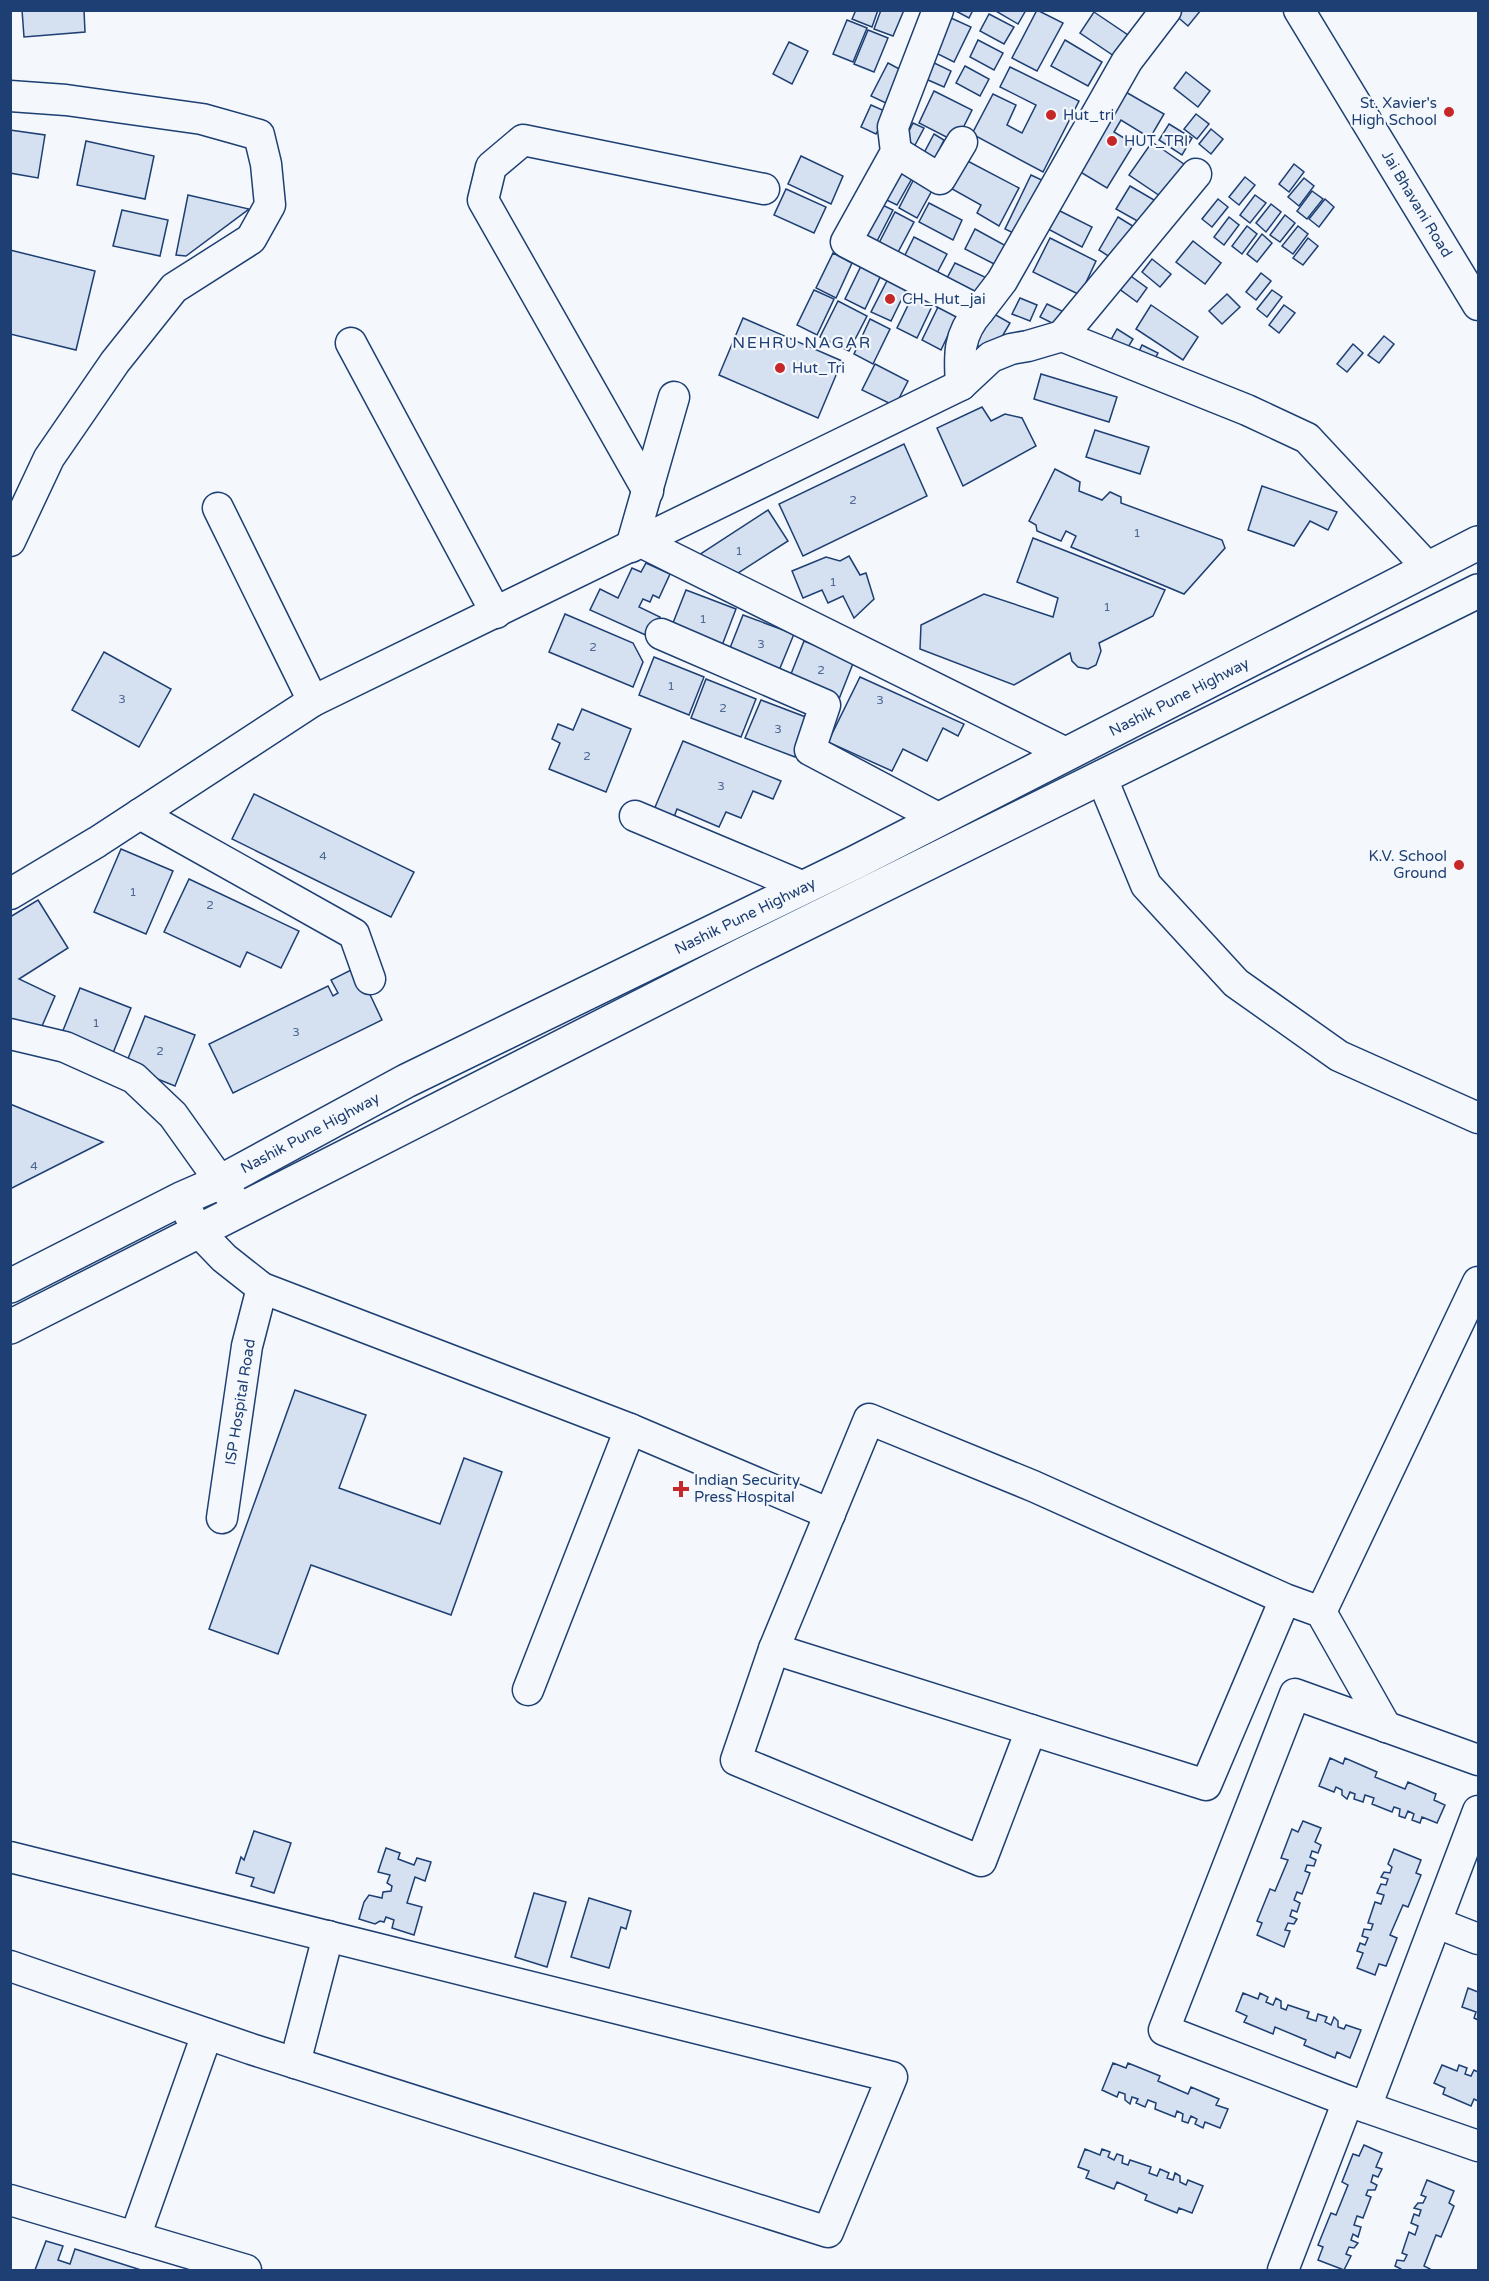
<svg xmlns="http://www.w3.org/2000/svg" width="1489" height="2281" font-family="'Varela Round',sans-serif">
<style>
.building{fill:#d5e0f0;stroke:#1d3f73;stroke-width:1.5}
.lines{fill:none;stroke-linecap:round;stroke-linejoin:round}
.minor-casing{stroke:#1d3f73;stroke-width:33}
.highway-casing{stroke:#1d3f73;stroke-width:36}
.minor{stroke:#f4f7fb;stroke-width:30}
.highway{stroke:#f4f7fb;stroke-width:33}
.poi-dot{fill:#c62828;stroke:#f4f7fb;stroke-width:2}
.labels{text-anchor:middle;stroke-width:4.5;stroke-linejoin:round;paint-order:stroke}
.number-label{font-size:12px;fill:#4b6792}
.poi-label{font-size:15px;fill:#1d3f73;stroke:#f4f7fb;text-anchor:start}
.street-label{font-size:15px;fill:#1d3f73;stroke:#f4f7fb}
.neighbourhood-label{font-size:16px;letter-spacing:1.5px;fill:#1d3f73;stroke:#f4f7fb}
</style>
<rect width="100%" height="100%" fill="#f4f7fb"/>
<g class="building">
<path d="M22,10H84L85,32L24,37Z"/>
<path d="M856,10H878L872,27L852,19Z"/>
<path d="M881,10H904L893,36L874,29Z"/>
<path d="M954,10H973L969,18Z"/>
<path d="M994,10H1026L1018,24Z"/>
<path d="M1037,10L1063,23L1037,71L1012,58Z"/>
<path d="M1176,10H1201L1188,26L1173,13Z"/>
<path d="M1094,12L1128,35L1114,56L1080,33Z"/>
<path d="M989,14L1014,27L1004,44L980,31Z"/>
<path d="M951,18L971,27L954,62L934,52Z"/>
<path d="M847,20L867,28L853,62L833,54Z"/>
<path d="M868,30L888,38L874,72L854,64Z"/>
<path d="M978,40L1003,53L994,70L970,57Z"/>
<path d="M1065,40L1102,62L1088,86L1051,66Z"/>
<path d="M789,42L808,51L792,84L773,74Z"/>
<path d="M926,59L951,71L944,87L919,76Z"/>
<path d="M888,63L907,73L890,105L871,96Z"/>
<path d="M965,66L989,79L980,96L956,83Z"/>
<path d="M1010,67L1079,101L1043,172L972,134L993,94L1016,105L1007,125L1022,133L1036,105L1000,87Z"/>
<path d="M1186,72L1210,91L1198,107L1174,88Z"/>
<path d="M934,91L972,110L956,142L919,123Z"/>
<path d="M1124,91L1164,114L1150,138L1121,120L1114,132L1134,144L1107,188L1077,170Z"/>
<path d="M871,105L887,112L876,134L861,127Z"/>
<path d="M1196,114L1209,124L1197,139L1184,129Z"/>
<path d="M913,123L924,128L914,147L904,141Z"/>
<path d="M1169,124L1192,138L1182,155L1159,140Z"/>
<path d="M1211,129L1223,139L1211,154L1199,144Z"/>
<path d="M10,130L45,135L38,178L10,173Z"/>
<path d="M934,134L944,140L935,158L924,153Z"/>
<path d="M86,141L154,156L145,199L77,185Z"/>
<path d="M1152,142L1191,169L1169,202L1129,175Z"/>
<path d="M801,156L843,176L831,204L788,184Z"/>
<path d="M960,157L1019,188L999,226L977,213L981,205L945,185Z"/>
<path d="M896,163L915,173L897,205L878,196Z"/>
<path d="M1294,164L1304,172L1289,192L1279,184Z"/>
<path d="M916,175L935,185L917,218L899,208Z"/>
<path d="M1031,175L1046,182L1020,236L1005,229Z"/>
<path d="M1245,177L1255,185L1239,205L1229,197Z"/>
<path d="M1304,178L1314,186L1299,206L1288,197Z"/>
<path d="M1130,186L1161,204L1148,227L1116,209Z"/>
<path d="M786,189L826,207L814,233L774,215Z"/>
<path d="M1312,191L1323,199L1307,219L1297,211Z"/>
<path d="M188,195L249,209L186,256L176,255Z"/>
<path d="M1255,195L1266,203L1250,223L1240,215Z"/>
<path d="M1218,199L1228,207L1212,227L1202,219Z"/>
<path d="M1325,199L1334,207L1319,227L1309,219Z"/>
<path d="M874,201L893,210L876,243L857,233Z"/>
<path d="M929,203L962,220L953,240L919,222Z"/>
<path d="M1271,204L1281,212L1266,232L1256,223Z"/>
<path d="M122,210L168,220L160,256L113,246Z"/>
<path d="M1058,210L1092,227L1082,247L1048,229Z"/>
<path d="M895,212L914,222L897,254L878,245Z"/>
<path d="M1285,215L1295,223L1280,242L1270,235Z"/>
<path d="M1118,217L1136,228L1116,261L1099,250Z"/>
<path d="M1229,217L1239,225L1224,245L1214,237Z"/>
<path d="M1247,226L1257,234L1242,254L1232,246Z"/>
<path d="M1298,226L1308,234L1293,254L1282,246Z"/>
<path d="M975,229L1008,247L998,266L965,249Z"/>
<path d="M1262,234L1272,243L1257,262L1247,254Z"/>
<path d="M914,237L947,254L937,273L904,257Z"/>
<path d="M1050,238L1096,261L1080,295L1033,272Z"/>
<path d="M1308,238L1318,246L1303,265L1293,258Z"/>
<path d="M1193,241L1221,263L1205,284L1176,262Z"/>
<path d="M10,250L95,271L76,350L10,334Z"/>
<path d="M833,253L852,263L836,298L816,288Z"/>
<path d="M1152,259L1171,274L1160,287L1142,272Z"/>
<path d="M955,263L989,279L979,299L945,282Z"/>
<path d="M862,264L882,273L865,309L845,299Z"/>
<path d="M1261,273L1271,281L1256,300L1246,292Z"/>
<path d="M1128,274L1147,288L1137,302L1118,288Z"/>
<path d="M889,277L908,286L891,321L871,312Z"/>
<path d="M814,290L834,299L817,335L797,325Z"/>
<path d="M1272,290L1282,297L1267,317L1257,309Z"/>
<path d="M914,293L934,302L917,338L897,328Z"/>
<path d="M1227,294L1240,307L1222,324L1209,311Z"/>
<path d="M1020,298L1037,305L1030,321L1012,314Z"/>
<path d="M838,301L867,316L849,351L820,337Z"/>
<path d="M1047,304L1062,311L1056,325L1040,317Z"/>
<path d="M939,305L958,314L941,350L922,340Z"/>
<path d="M1151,305L1198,337L1183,360L1136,329Z"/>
<path d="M1284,305L1295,313L1279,333L1269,325Z"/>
<path d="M987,310L1010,323L992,354L969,341Z"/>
<path d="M743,318L842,361L818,418L719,375Z"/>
<path d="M870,319L890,329L873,364L854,354Z"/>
<path d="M1117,329L1133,339L1124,354L1108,345Z"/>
<path d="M1384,336L1394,344L1379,363L1368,355Z"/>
<path d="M1353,344L1363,353L1347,372L1337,364Z"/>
<path d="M1142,345L1158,353L1151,366L1136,358Z"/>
<path d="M875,364L908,381L895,406L862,390Z"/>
<path d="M1041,374L1117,397L1109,422L1034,399Z"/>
<path d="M982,407L991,421L1005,414L1022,418L1036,446L963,486L937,428Z"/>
<path d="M1095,430L1149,447L1140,474L1086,457Z"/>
<path d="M904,444L927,496L803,556L779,504Z"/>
<path d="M1055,469L1080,482L1079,491L1102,500L1110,492L1121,497V503L1222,540L1225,548L1184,594L1071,547L1076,536L1066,531L1061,541L1037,531L1036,525L1029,521Z"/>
<path d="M1262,486L1337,512L1328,530L1310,521L1294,546L1248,530Z"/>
<path d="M768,510L788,541L732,577L691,560Z"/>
<path d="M1033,538L1165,590L1153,616L1099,643L1101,651L1096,665L1088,669L1078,667L1072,661L1070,653L1014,685L920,649L921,625L984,594L1053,617L1058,598L1017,582Z"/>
<path d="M849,556L860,575L866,573L874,599L854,618L843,596L828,603L822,590L803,598L792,571L826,557L840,561Z"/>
<path d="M646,563L670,574L659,598L653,595L650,602L643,599L639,607L660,617L650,637L590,610L600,589L618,598L632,568L641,572Z"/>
<path d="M686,590L736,609L721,648L671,628Z"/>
<path d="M565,614L633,643L643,662L633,687L549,652Z"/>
<path d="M743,615L794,634L778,673L728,653Z"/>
<path d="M804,641L854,661L839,699L789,679Z"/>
<path d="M104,652L171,689L139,747L72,710Z"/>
<path d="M654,657L704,677L689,715L639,695Z"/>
<path d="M860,677L964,724L958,736L943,728L927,761L903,749L892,771L828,742Z"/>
<path d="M706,679L756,699L741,737L691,718Z"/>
<path d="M761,700L811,719L795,757L745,738Z"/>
<path d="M582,709L631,729L606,792L549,769L560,743L552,739L558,724L573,730Z"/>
<path d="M683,741L781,781L773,799L753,791L741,818L726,812L719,827L677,809L673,820L653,812Z"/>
<path d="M254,794L414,872L391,917L232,839Z"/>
<path d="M121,849L173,871L146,934L94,912Z"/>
<path d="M189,879L299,931L281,968L247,952L240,967L164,932Z"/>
<path d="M38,900L68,948L19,979L55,996L39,1033L10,1020V917Z"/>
<path d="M357,967L382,1020L233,1093L209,1044L328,986L333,996L338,993L331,980Z"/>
<path d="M80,988L131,1008L111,1058L60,1038Z"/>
<path d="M145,1016L195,1035L175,1086L125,1066Z"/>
<path d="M10,1104L103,1142L10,1189Z"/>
<path d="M295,1390L366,1415L339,1488L440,1524L464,1458L502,1472L451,1615L311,1565L278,1654L209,1629Z"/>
<path d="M1330,1758L1343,1764L1345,1758L1377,1772L1375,1777L1405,1789L1408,1782L1436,1794L1434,1800L1445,1805L1437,1823L1422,1817L1420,1823L1412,1820L1414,1814L1408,1811L1405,1818L1399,1816L1400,1809L1394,1807L1392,1812L1372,1804L1374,1798L1365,1795L1363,1802L1354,1799L1355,1794L1350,1792L1347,1799L1342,1795V1790L1336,1787L1334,1792L1319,1786Z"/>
<path d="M1303,1821L1321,1828L1315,1842L1321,1845L1318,1853L1312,1851L1310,1857L1316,1860L1314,1866L1307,1865L1305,1871L1310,1873L1302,1894L1297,1892L1294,1900L1300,1903L1297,1912L1292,1910L1290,1916L1297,1919L1294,1924L1288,1923L1285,1930L1290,1931L1284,1947L1257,1935L1262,1923L1257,1921L1270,1889L1275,1891L1288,1860L1281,1858L1292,1829L1298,1832Z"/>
<path d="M254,1831L291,1843L274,1893L251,1886L254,1878L236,1873L241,1857L244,1860Z"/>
<path d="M386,1848L400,1853L398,1859L414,1865L417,1858L431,1862L425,1881L415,1877L407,1903L422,1907L414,1935L392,1928L394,1920L386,1917L384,1922L380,1921L375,1924L359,1919L364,1902L369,1895L382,1898L383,1892L391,1891L392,1886L387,1883L390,1875L378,1872Z"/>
<path d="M1394,1849L1421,1860L1416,1873L1421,1875L1408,1907L1403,1905L1390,1935L1397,1938L1386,1966L1379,1964L1375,1975L1357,1968L1363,1953L1357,1951L1360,1943L1365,1945L1368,1938L1362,1936L1364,1929L1371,1930L1373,1924L1368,1923L1375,1902L1381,1904L1384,1895L1377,1893L1381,1884L1386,1885L1388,1879L1381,1877L1384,1872L1390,1873L1392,1867L1388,1864Z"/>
<path d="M534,1893L566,1902L547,1967L515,1957Z"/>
<path d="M589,1898L631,1911L626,1929L621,1927L609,1968L571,1957Z"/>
<path d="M1468,1988L1478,1992V2020L1474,2018L1476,2012L1462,2007Z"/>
<path d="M1243,1993L1258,1999L1260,1993L1268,1997L1266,2002L1273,2005L1276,1998L1281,2001V2008L1286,2010L1288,2005L1309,2012L1307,2018L1316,2021L1318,2014L1327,2017L1325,2022L1331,2025L1334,2017L1338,2021V2027L1344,2029L1346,2025L1361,2030L1350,2058L1337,2052L1335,2058L1304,2045L1306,2040L1275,2027L1273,2034L1244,2022L1247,2016L1236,2011Z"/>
<path d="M1113,2063L1126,2068L1128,2063L1160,2076L1158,2081L1188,2094L1191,2087L1219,2099L1216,2105L1228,2109L1220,2128L1205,2122L1203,2128L1195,2124L1197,2119L1191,2116L1188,2123L1182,2121L1183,2114L1177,2111L1175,2117L1155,2109L1156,2103L1148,2100L1145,2107L1136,2103L1138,2099L1132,2097L1130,2104L1125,2100V2094L1119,2092L1117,2097L1102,2090Z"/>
<path d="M1442,2065L1457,2071L1459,2065L1467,2068L1465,2074L1471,2076L1474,2070L1478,2072V2101L1474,2099L1471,2106L1443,2094L1445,2088L1434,2083Z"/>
<path d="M1364,2145L1382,2153L1376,2167L1382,2169L1378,2177L1373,2175L1371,2182L1377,2185L1375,2190H1368L1366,2195L1371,2197L1363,2218L1357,2216L1354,2225L1361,2227L1358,2237L1353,2234L1351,2240L1358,2243L1354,2248L1349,2247L1346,2254L1351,2256L1344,2270L1318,2260L1323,2247L1318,2245L1331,2213L1336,2215L1348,2185L1342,2182L1353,2154L1359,2156Z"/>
<path d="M1085,2149L1100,2155L1102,2149L1110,2152L1108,2157L1114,2160L1117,2154L1123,2156L1122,2163L1128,2165L1130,2160L1151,2167L1149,2173L1157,2176L1160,2169L1169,2173L1167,2178L1173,2180L1175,2173L1180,2176V2182L1186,2185L1188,2180L1203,2186L1192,2213L1179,2208L1177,2213L1145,2200L1147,2195L1117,2182L1114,2189L1086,2178L1089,2171L1078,2167Z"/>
<path d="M1427,2180L1454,2191L1449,2203L1454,2206L1441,2237L1436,2235L1424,2266L1430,2269V2270H1401V2269L1395,2266L1397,2260L1404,2261L1407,2255L1402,2253L1409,2232L1415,2235L1418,2226L1411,2223L1414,2214L1419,2216L1421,2210L1414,2208L1418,2203H1423L1426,2197L1421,2195Z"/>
<path d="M46,2241L63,2246L58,2260L70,2264L75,2249L141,2270H35Z"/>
</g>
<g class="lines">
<defs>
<g id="minor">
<path d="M938,10L893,127L896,152L846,242L979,311L1002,281L1127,61L1166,10"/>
<path d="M1299,10L1478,305"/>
<path d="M10,96L66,100L202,119L259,135L266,164L270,205L251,239L174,288L115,362L49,458L10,541"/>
<path d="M896,152L940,179L962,142"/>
<path d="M1062,336L1196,174"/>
<path d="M351,343L496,613"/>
<path d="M961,385C959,355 958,335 979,311"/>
<path d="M648,491L483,200L491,167L523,140L764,189"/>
<path d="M218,508L313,701"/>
<path d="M641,542L1068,754"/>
<path d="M631,547L674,397"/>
<path d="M661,634L825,705L810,750L940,819"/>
<path d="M1101,776L1146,885L1236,983L1339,1056L1478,1118"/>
<path d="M140,814L354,934L370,979"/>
<path d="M635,816L804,887"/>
<path d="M10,894L97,842L313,701L961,385L991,357L1011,349L1028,346L1062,336L1247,410L1307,438L1429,569"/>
<path d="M10,1034L65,1047L134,1078L173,1115L235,1202"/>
<path d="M181,1199L198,1231L224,1258L262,1288L630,1429L830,1514"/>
<path d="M222,1518L247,1346L262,1288"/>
<path d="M1285,1599L1206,1785L774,1649L869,1419L1033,1486L1285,1599L1321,1612L1386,1727"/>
<path d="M1321,1612L1478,1282"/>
<path d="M774,1649L736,1760L981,1861L1031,1730"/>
<path d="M528,1690L630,1429"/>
<path d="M10,1857L892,2077L828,2232L251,2049L10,1966"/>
<path d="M1437,1923L1478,1939"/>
<path d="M295,2063L328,1936"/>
<path d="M1348,2101L1164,2030L1295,1694L1478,1760"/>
<path d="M1366,2107L1478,1811"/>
<path d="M10,2200L246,2270"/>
<path d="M135,2237L207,2034"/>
<path d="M1283,2270L1348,2101L1478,2146"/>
</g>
<g id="highway">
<path d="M10,1286L181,1199L220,1182L406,1081L856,862L1478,543"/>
<path d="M10,1327L746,953L1478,591"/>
</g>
</defs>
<use href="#minor" class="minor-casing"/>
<use href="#highway" class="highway-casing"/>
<use href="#minor" class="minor"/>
<use href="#highway" class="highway"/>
</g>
<g class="poi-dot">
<circle cx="1449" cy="112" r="6"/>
<circle cx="1051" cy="115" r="6"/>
<circle cx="1112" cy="141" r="6"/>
<circle cx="890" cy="299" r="6"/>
<circle cx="780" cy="368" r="6"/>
<circle cx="1459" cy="865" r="6"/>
<path d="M678 1480h6v6h6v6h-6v6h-6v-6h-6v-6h6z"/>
</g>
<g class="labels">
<g class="number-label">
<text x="853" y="504">2</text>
<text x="1137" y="537">1</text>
<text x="739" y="555">1</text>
<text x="833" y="586">1</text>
<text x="1107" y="611">1</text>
<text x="703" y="623">1</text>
<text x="761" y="648">3</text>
<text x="593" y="651">2</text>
<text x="821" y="674">2</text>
<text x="671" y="690">1</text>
<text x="122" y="703">3</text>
<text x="880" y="704">3</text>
<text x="723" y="712">2</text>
<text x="778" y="733">3</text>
<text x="587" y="760">2</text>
<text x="721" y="790">3</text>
<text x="323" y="860">4</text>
<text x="133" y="896">1</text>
<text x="210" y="909">2</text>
<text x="96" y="1027">1</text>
<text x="296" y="1036">3</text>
<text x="160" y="1055">2</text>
<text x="34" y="1170">4</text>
</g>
<g class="poi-label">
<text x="1437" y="108" text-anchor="end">St. Xavier's<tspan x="1437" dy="17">High School</tspan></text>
<text x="1063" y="120">Hut_tri</text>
<text x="1124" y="146">HUT_TRI</text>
<text x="902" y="304">CH_Hut_jai</text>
<text x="792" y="373">Hut_Tri</text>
<text x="1447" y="861" text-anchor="end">K.V. School<tspan x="1447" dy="17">Ground</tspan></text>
<text x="694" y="1485">Indian Security<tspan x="694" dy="17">Press Hospital</tspan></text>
</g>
<g class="street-label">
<text transform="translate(1417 204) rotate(59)" y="5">Jai Bhavani Road</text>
<text transform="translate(1179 697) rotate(-27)" y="5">Nashik Pune Highway</text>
<text transform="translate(745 916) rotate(-26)" y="5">Nashik Pune Highway</text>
<text transform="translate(310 1133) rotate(-28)" y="5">Nashik Pune Highway</text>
<text transform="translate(240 1402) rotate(-81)" y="5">ISP Hospital Road</text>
</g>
<g class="neighbourhood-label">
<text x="802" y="348">NEHRU NAGAR</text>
</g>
</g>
<rect width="1489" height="2281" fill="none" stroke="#1d3f73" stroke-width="24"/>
</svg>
